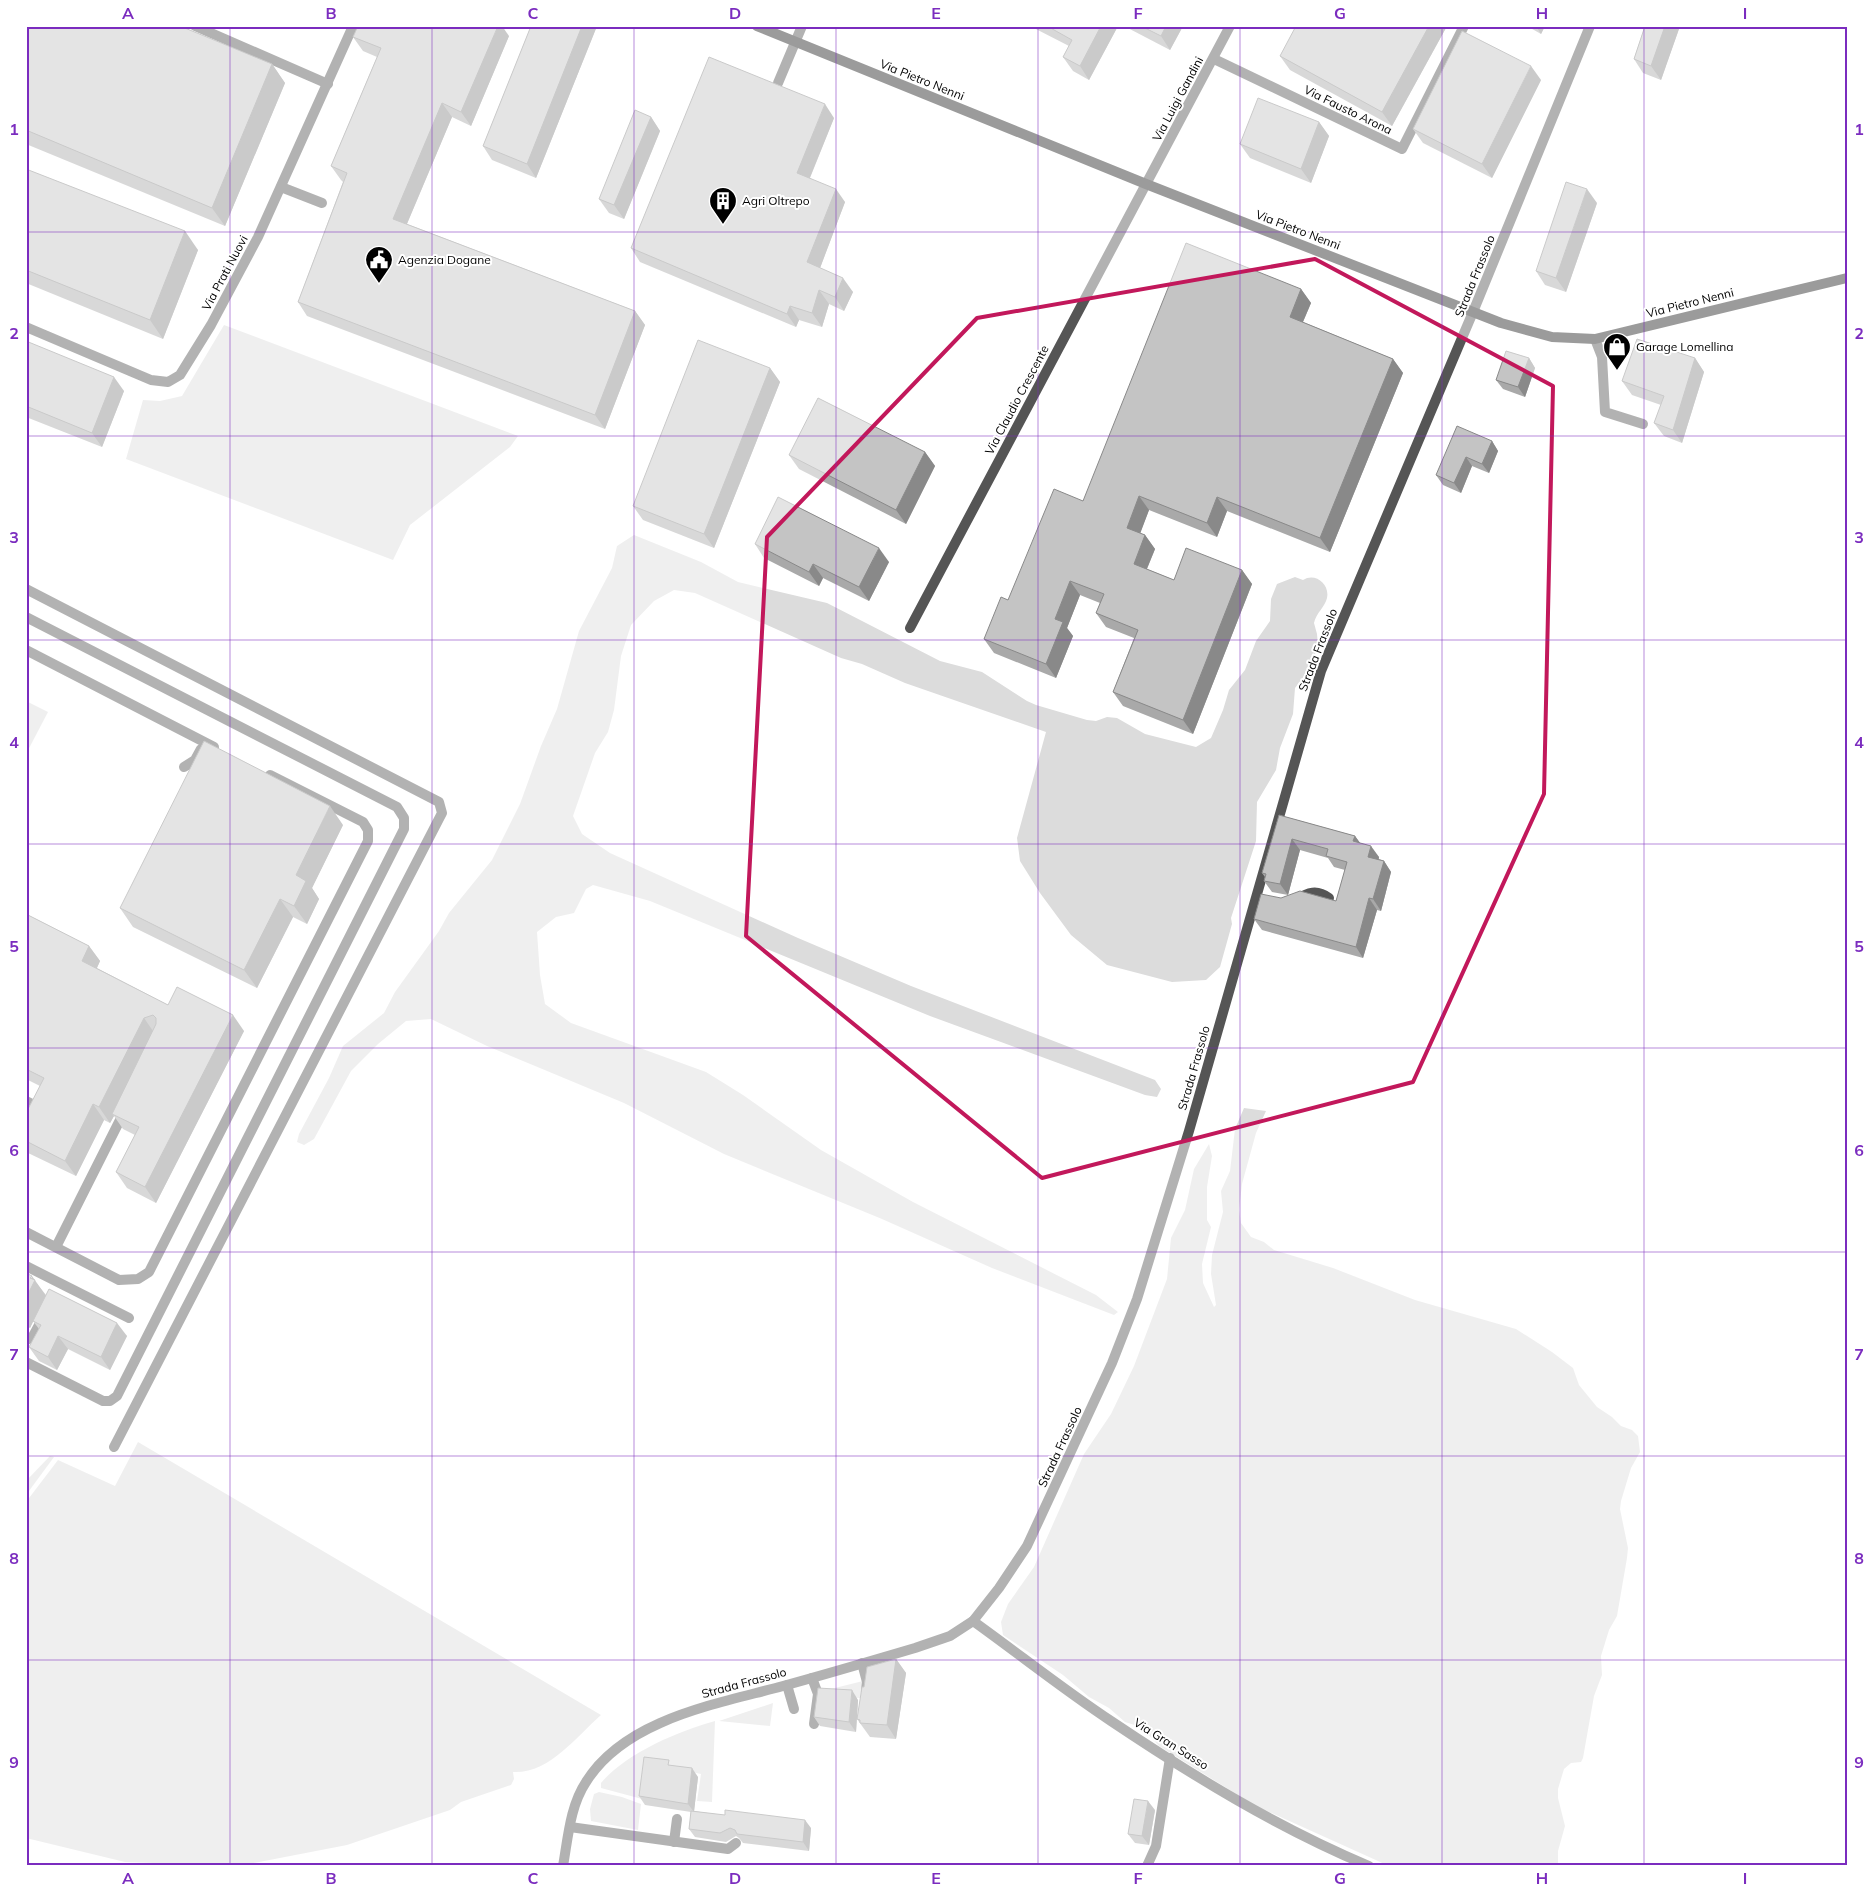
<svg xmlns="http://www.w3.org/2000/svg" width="1873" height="1892" font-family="Mulish,sans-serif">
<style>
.green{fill:#dcdcdc}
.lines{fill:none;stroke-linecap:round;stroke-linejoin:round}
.lane{stroke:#555;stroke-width:10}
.street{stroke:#555;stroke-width:10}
.secondary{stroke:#222;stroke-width:10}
.wall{fill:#a9a9a9}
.shaded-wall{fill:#898989}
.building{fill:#c4c4c4;stroke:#898989}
.marked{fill:none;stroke:#c2185b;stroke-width:4;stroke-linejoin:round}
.grid{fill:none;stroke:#7b2cbf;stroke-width:1;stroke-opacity:0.55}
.labels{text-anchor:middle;stroke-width:4;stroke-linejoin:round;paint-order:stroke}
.street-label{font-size:12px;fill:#000;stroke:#fff}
.poi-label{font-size:12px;fill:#000;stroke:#fff;text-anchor:start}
.neatline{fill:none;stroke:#7b2cbf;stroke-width:2}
.grid-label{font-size:16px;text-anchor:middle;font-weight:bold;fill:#7b2cbf}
</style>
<rect width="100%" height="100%" fill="#fff"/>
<g class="green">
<path d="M224,325L518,436L510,447L410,525L393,560L126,459L143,400L160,401L182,396Z"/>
<path d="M634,535L701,562L738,582L827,603L940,661L982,672L1027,701L1036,705L1087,720L1096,721L1107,717L1117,718L1145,734L1196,747L1211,738L1223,710L1229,690L1245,670L1256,641L1270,621L1271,599L1277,584L1295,577L1303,580C1315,572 1330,584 1327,598C1325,607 1316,613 1314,623L1317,634L1318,646L1310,668L1295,688L1293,714L1280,748L1276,770L1257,802L1256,841L1231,918L1232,924L1220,967L1206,980L1172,982L1107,965L1071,935L1040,893L1020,861L1017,838L1046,732L905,683L862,664L841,658L695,593L674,590L654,601L631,625L621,656L614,710L608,732L595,753L573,816L582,834L610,853L798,938L911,986L1155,1080L1161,1089L1157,1097L1145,1095L930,1016L650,901L593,885L586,889L574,913L556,917L537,932L540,975L545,1004L571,1023L706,1072L743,1095L821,1150L913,1202L1096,1295L1118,1312L1114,1315L992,1268L882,1219L724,1154L624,1103L487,1046L431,1019L406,1021L378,1044L351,1071L314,1139L304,1145L297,1142L299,1134L329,1078L343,1046L384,1013L395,992L439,931L449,913L492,860L520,804L541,746L557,709L579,631L612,568L617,546Z"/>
<path d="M26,701L48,712L26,754Z"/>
<path d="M1244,1108L1266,1111L1256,1133L1242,1184L1239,1210L1241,1223L1251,1237L1264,1242L1274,1250L1333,1268L1415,1300L1516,1329L1552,1352L1573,1368L1579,1385L1597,1407L1612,1417L1621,1426L1632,1430L1638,1436L1640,1452L1631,1468L1621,1501L1620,1509L1628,1548L1627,1558L1617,1616L1609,1630L1601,1656L1602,1675L1594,1696L1583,1758L1581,1762L1571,1763L1564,1769L1558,1789V1798L1565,1826L1558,1851V1866H1389L1254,1805L1159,1746L1141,1727L1125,1722L1109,1708L1089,1697L1063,1675L1003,1635L1001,1622L1008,1604L1034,1567L1084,1454L1111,1414L1134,1366L1167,1279L1171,1238L1185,1210L1194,1169L1209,1144L1212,1156L1207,1187V1220L1211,1227L1202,1264L1203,1283L1214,1307L1216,1305L1211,1274L1212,1255L1223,1212L1221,1191L1230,1171L1235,1129Z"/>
<path d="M138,1442L601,1715C576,1737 549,1774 513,1772L514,1779L511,1785L461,1802L450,1810L347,1845L238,1866L125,1862L26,1838V1502L58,1460L115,1486Z"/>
<path d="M50,1456L54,1457L26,1495V1481Z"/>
<path d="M863,1681L860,1698L822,1696L823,1691Z"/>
<path d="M773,1703L770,1726L719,1721Z"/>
<path d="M715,1721L712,1802L697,1801L701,1774L647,1763L642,1799L601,1788V1783C625,1754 678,1731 715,1721Z"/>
<path d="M599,1792L622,1797L641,1804L638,1830L591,1821L590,1809L594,1794Z"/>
</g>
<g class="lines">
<g class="lane">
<path d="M195,26L328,84"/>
<path d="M778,83L802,26"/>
<path d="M281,187L322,203"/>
<path d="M1595,339L1602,357L1605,412L1643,424"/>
<path d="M26,589L439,802L442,813L114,1447"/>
<path d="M26,617L397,807L404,818V829L117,1396L110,1401H103L26,1362"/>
<path d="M26,650L214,747"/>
<path d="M184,767L195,760L201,749"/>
<path d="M1296,900C1308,892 1317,889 1329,898"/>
<path d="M26,1101L34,1105"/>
<path d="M26,1232L119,1280L138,1279L149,1272L368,841V830L363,822L270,775"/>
<path d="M56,1247L124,1112"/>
<path d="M26,1266L129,1318"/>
<path d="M26,1340L32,1338L44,1316"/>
<path d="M862,1663L867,1682L866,1690"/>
<path d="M812,1678L818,1694L814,1724"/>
<path d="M787,1685L794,1709"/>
<path d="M570,1827L728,1849L736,1843"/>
<path d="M674,1842L677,1819"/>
<path d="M1147,1866L1156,1846L1170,1758"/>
</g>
<g class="street">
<path d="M1214,59L1402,149L1464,26"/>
<path d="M26,327L151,380L168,382L180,375L211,325L258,237L353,26"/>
<path d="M910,628L1230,26"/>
<path d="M973,1621C1019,1654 1064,1690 1111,1721C1193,1776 1278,1828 1369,1866"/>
<path d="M563,1866C568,1838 570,1806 586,1782C625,1719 717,1704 783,1686C827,1674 871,1661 915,1648L950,1636L973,1621L999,1588L1027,1546L1112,1363L1137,1299L1189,1131L1321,671L1473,312L1590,26"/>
</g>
<path class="secondary" d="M757,26L1146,184L1473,312L1501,323L1552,337L1595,339L1847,278"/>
</g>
<g class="wall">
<path d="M26,26L272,64L285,83L225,226L26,144Z"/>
<path d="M531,26H597L536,178L492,160L483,146Z"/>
<path d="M1030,26H1118L1089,80L1073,71L1063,57L1069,46Z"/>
<path d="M1124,26H1183L1170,50Z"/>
<path d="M1447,26L1392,126L1290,70L1280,56Z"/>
<path d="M1527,26H1545L1541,34Z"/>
<path d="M1645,26H1680L1661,80L1643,73L1634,59Z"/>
<path d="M509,36L471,126L452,117L407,224L635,311L645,325L605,429L307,316L298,302L343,182L341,180L331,166L377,57L363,51L353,37Z"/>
<path d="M1541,80L1492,178L1423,143L1413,129Z"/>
<path d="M651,117L660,131L624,219L609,213L599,199Z"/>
<path d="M834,118L810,178L845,202L820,268L853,292L844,311L829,304L822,327L799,320L796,327L640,262L631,248Z"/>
<path d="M1319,122L1329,136L1311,183L1250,158L1240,144Z"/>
<path d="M26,169L198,250L163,339L26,283Z"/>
<path d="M1597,203L1566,292L1545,285L1536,271Z"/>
<path d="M1301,289L1311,303L1303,322L1393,359L1403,373L1330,552L1227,511L1217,537L1149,510L1140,533L1145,535L1155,549L1147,569L1174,580L1242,570L1252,584L1193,734L1123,706L1113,692L1134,638L1106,627L1096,613L1100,603L1080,595L1067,628L1073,636L1056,678L994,653L984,639L1008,600L1083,501Z"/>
<path d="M26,341L124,391L102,447L26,417Z"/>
<path d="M1529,358L1535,368L1525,397L1503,389L1496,380Z"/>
<path d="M1695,358L1704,372L1682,443L1664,436L1654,423L1661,405L1632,395L1622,381Z"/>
<path d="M770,368L780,382L714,548L643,520L633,506Z"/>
<path d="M1492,441L1498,451L1489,473L1472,466L1461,493L1443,485L1436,475Z"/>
<path d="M925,452L935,466L906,524L799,469L789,455Z"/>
<path d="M755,544L889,562L869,601L823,578L819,586L764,558Z"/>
<path d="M1279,815L1355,836L1360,843L1379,857V859L1384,861L1391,872L1381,911L1377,910L1363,958L1262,930L1254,919L1281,898L1336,901L1345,870L1334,867L1328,858L1300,850L1288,895L1272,892L1264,881L1265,877L1262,873Z"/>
<path d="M343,825L312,888L319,899L307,924L293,917L257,988L133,927L120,908Z"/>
<path d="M26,914L89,946L100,961L97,968L168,1005L244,1031L156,1203L127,1188L116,1172L135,1135L123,1129L114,1116L110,1123L104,1120L76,1176L26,1152V1113L40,1086L26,1079Z"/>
<path d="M26,1273L34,1280L46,1295L127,1336L110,1370L68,1349L57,1370L39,1361L29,1347L39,1329L33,1321L30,1328L26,1326Z"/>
<path d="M896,1659L906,1673L896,1739L870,1737L857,1719L864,1687Z"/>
<path d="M858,1700L856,1732L820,1726L814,1717Z"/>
<path d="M672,1765L698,1777L694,1811L811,1828L809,1851L743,1843L739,1838L736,1836L726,1842L695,1837L689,1829L691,1812L645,1805L639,1796Z"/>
<path d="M1155,1810L1149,1845L1135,1843L1128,1834Z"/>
</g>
<g class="shaded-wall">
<path d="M498,26H502L509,36L471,126L461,112Z"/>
<path d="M582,26H597L536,178L527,164Z"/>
<path d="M1101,26H1118L1089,80L1080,66Z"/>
<path d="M1166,26H1183L1170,50L1161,36Z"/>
<path d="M1429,26H1447L1392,126L1382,112Z"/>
<path d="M1536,26H1545L1541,34Z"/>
<path d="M1665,26H1680L1661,80L1651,66Z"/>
<path d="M272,64L285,83L225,226L212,208Z"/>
<path d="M1531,66L1541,80L1492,178L1482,164Z"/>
<path d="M442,103L452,117L403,233L393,219Z"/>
<path d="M825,104L834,118L806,187L797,173Z"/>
<path d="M651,117L660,131L624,219L614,205Z"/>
<path d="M1319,122L1329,136L1311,183L1301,169Z"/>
<path d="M836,189L845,202L817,276L807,262Z"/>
<path d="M1587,189L1597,203L1566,292L1556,278Z"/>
<path d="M185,231L198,250L163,339L150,320Z"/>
<path d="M843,278L853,292L844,311L835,297Z"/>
<path d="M1301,289L1311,303L1299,331L1290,317Z"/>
<path d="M819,290L829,304L822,327L812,313Z"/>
<path d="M790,306L799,320L796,327L787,314Z"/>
<path d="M635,311L645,325L605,429L595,415Z"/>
<path d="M1529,358L1535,368L1525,397L1518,387Z"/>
<path d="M1695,358L1704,372L1682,443L1673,430Z"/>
<path d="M1393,359L1403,373L1330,552L1320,538Z"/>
<path d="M770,368L780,382L714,548L704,534Z"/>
<path d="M114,377L124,391L102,447L92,433Z"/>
<path d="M1492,441L1498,451L1489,473L1482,464Z"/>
<path d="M925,452L935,466L906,524L896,510Z"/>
<path d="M1466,457L1472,466L1461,493L1454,483Z"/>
<path d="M1139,496L1149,510L1137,542L1127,528Z"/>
<path d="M1217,497L1227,511L1217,537L1207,523Z"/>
<path d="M1145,535L1155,549L1143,578L1134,564Z"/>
<path d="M879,548L889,562L869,601L859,587Z"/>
<path d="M813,564L823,578L819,586L809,572Z"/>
<path d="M1242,570L1252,584L1193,734L1183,720Z"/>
<path d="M1070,581L1080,595L1067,628L1073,636L1056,678L1046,664L1055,619Z"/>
<path d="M330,806L343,825L312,888L319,899L307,924L294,906L296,875Z"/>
<path d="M1355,836L1363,847L1353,841Z"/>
<path d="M1292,839L1300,850L1288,895L1280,884Z"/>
<path d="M1371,846L1379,857L1376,868L1368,857Z"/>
<path d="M1384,861L1391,872L1381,911L1373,899Z"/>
<path d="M1369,898L1377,910L1363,958L1356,947Z"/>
<path d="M280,899L293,917L257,988L244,970Z"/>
<path d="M89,946L100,961L93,976L82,961Z"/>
<path d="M233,1015L244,1031L156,1203L145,1187Z"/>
<path d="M144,1018L155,1034L112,1114L114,1116L110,1123L99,1107Z"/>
<path d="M93,1104L104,1120L76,1176L65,1161Z"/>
<path d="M32,1276L46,1296L30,1328L26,1323V1298Z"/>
<path d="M117,1323L127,1336L110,1370L101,1357Z"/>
<path d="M58,1336L68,1349L57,1370L48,1357Z"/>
<path d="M896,1659L906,1673L896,1739L887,1725Z"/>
<path d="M852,1690L858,1700L856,1732L849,1722Z"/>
<path d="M692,1768L698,1777L694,1812L688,1804Z"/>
<path d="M1148,1801L1155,1810L1149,1845L1142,1836Z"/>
<path d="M805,1820L811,1828L809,1851L803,1842Z"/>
</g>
<g class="building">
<path d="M26,26H180L272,64L212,208L26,130Z"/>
<path d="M358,26H498L461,112L442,103L393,219L635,311L595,415L298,302L347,173L331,166L381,48L353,37Z"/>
<path d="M531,26H582L527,164L483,146Z"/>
<path d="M1047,26H1101L1080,66L1063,57L1072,40Z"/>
<path d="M1141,26H1166L1161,36Z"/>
<path d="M1296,26H1429L1382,112L1280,56Z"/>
<path d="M1645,26H1665L1651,66L1634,59Z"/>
<path d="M1462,31L1531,66L1482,164L1413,129Z"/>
<path d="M709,57L825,104L797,173L836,189L807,262L843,278L835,297L819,290L812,313L790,306L787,314L631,248Z"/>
<path d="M1258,98L1319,122L1301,169L1240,144Z"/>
<path d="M635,110L651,117L614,205L599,199Z"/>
<path d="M26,169L185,231L150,320L26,270Z"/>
<path d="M1566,182L1587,189L1556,278L1536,271Z"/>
<path d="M1186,243L1301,289L1290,317L1393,359L1320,538L1217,497L1207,523L1139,496L1127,528L1145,535L1134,564L1174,580L1186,548L1242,570L1183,720L1113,692L1138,630L1096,613L1104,594L1070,581L1055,619L1063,622L1046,664L984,639L1001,597L1008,600L1054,489L1083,501Z"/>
<path d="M1637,339L1695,358L1673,430L1654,423L1664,396L1622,381Z"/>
<path d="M698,340L770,368L704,534L633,506Z"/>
<path d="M26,341L114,377L92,433L26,406Z"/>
<path d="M1506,351L1529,358L1518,387L1496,380Z"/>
<path d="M818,398L925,452L896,510L789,455Z"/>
<path d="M1457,426L1492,441L1482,464L1466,457L1454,483L1436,475Z"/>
<path d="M778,497L879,548L859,587L813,564L809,572L755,544Z"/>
<path d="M204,741L330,806L296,875L306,881L294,906L280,899L244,970L120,908Z"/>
<path d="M1279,815L1355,836L1353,841L1371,846L1368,857L1384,861L1373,899L1369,898L1356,947L1254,919L1261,894L1281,898L1300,891L1336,901L1347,862L1326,856L1328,849L1292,839L1280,884L1264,881L1266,874L1262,873Z"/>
<path d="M26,914L89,946L82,961L168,1005L177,987L233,1015L145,1187L116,1172L139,1127L112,1114L156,1024V1018L153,1015L144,1018L99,1107L93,1104L65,1161L26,1141V1113L44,1078L26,1069Z"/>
<path d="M26,1273L32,1276L30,1278L35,1280L26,1298Z"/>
<path d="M49,1289L117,1323L101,1357L58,1336L48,1357L29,1347L41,1325L33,1321Z"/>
<path d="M896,1659L887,1725L860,1723V1720L857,1719L862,1687H864L867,1667Z"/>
<path d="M818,1688L852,1690L849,1722L814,1717Z"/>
<path d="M644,1757L669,1760L668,1765L692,1768L688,1804L639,1796Z"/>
<path d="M1134,1799L1148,1801L1142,1836L1128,1834Z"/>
<path d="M725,1810L805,1820L803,1842L737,1834L735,1830L730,1828L720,1833L689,1829L691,1811L725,1815Z"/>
</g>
<path d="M0 0H1873V1892H0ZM1315,259L1553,386L1544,794L1413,1082L1042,1178L746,936L767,537L977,318Z" fill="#fff" fill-opacity=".55" fill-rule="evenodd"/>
<path class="marked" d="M1315,259L1553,386L1544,794L1413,1082L1042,1178L746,936L767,537L977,318Z"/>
<path class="grid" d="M230,26V1866M432,26V1866M634,26V1866M836,26V1866M1038,26V1866M1240,26V1866M1442,26V1866M1644,26V1866M26,232H1847M26,436H1847M26,640H1847M26,844H1847M26,1048H1847M26,1252H1847M26,1456H1847M26,1660H1847"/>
<defs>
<symbol id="building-pin" viewBox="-11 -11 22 30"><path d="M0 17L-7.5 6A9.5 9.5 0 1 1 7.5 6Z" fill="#000" stroke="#fff"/><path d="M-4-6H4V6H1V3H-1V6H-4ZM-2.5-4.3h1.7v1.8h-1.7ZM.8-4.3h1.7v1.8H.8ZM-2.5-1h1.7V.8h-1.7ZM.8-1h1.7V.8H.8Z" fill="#fff"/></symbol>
<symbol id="civic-pin" viewBox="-11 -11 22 30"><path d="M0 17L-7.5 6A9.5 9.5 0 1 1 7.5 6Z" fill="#000" stroke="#fff"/><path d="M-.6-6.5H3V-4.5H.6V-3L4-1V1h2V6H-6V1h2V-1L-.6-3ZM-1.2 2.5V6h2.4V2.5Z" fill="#fff"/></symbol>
<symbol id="shop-pin" viewBox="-11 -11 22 30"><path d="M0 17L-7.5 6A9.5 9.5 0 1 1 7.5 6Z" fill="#000" stroke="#fff"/><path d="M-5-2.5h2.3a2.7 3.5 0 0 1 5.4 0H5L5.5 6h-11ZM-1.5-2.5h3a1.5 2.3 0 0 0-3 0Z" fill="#fff"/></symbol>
</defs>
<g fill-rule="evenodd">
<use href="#building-pin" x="707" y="185" width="32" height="43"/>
<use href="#civic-pin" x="363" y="244" width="32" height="43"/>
<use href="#shop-pin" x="1601" y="331" width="32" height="43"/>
</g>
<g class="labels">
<g class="street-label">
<text transform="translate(922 80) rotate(22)" y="4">Via Pietro Nenni</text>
<text transform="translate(1178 99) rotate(-62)" y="4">Via Luigi Gandini</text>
<text transform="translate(1348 110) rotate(26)" y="4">Via Fausto Arona</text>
<text transform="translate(1298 230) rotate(21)" y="4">Via Pietro Nenni</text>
<text transform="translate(225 273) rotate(-62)" y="4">Via Prati Nuovi</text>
<text transform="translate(1475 276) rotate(-68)" y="4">Strada Frassolo</text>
<text transform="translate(1690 303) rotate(-14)" y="4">Via Pietro Nenni</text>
<text transform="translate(1017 400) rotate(-62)" y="4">Via Claudio Crescente</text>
<text transform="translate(1318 650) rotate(-69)" y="4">Strada Frassolo</text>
<text transform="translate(1194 1068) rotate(-74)" y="4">Strada Frassolo</text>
<text transform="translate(1060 1447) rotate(-65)" y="4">Strada Frassolo</text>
<text transform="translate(744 1683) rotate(-15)" y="4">Strada Frassolo</text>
<text transform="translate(1171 1744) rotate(32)" y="4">Via Gran Sasso</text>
</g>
<g class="poi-label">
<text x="742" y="205">Agri Oltrepo</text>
<text x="398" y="264">Agenzia Dogane</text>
<text x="1636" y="351">Garage Lomellina</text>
</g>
</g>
<rect width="1873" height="1892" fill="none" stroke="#ffffff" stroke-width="55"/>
<rect x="28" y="28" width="1818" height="1836" class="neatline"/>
<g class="grid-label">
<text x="128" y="19">A</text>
<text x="331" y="19">B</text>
<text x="533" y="19">C</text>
<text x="735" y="19">D</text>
<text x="936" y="19">E</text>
<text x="1138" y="19">F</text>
<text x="1340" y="19">G</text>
<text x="1542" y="19">H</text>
<text x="1745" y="19">I</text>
<text x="14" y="135">1</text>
<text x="1859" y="135">1</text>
<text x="14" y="339">2</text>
<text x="1859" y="339">2</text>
<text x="14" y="543">3</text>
<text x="1859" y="543">3</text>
<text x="14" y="748">4</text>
<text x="1859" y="748">4</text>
<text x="14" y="952">5</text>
<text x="1859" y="952">5</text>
<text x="14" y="1156">6</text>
<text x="1859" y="1156">6</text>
<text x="14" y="1360">7</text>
<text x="1859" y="1360">7</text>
<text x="14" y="1564">8</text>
<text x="1859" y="1564">8</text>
<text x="14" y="1768">9</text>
<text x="1859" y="1768">9</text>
<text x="128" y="1884">A</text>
<text x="331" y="1884">B</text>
<text x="533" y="1884">C</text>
<text x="735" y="1884">D</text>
<text x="936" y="1884">E</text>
<text x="1138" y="1884">F</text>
<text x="1340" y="1884">G</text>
<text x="1542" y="1884">H</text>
<text x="1745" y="1884">I</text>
</g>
</svg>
